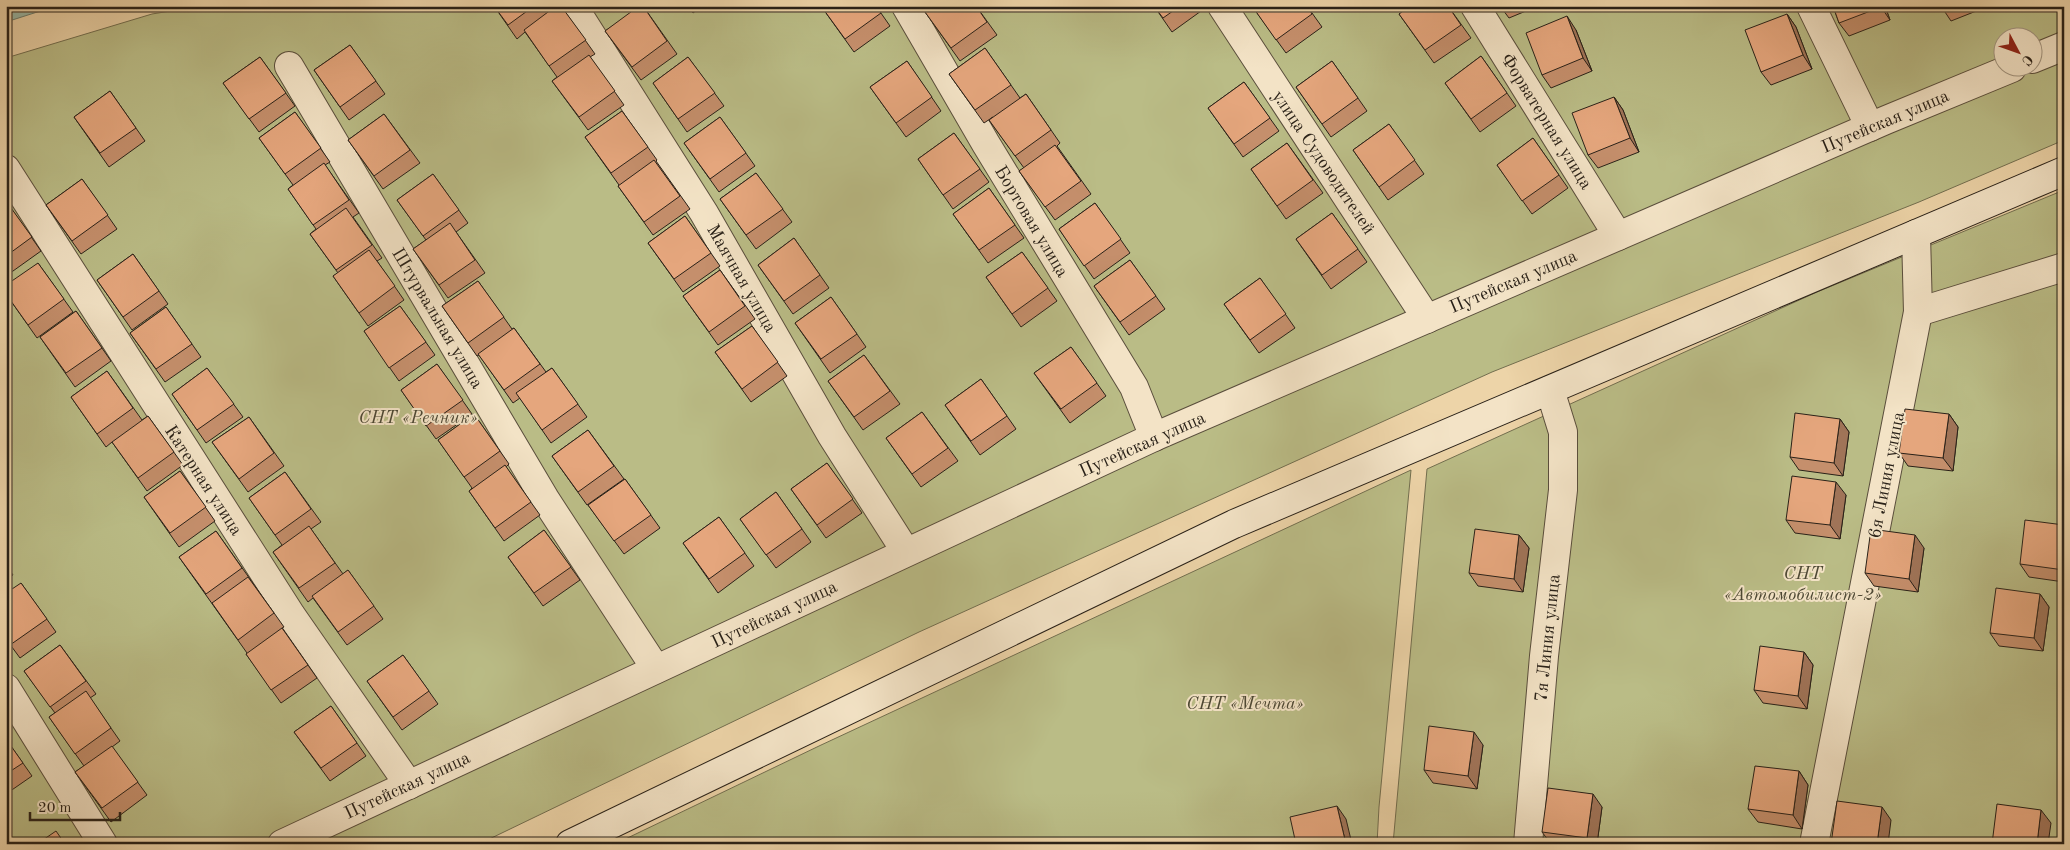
<svg xmlns="http://www.w3.org/2000/svg" width="2070" height="850" font-family="'Old Standard TT',serif">
<style>
.green{fill:#babc86;stroke:#726e4f;fill-rule:evenodd}
.water{fill:#99b8a7;stroke:#6c7c6e}
.lines{fill:none;stroke-linecap:round;stroke-linejoin:round}
.street-casing{stroke:#5a4e3c;stroke-width:30}
.secondary-casing{stroke:#292118;stroke-width:30}
.street{stroke:#f3e3c6;stroke-width:28}
.secondary{stroke:#f3e3c6;stroke-width:28}
.wall{fill:#c58f6c;stroke:#292118}
.shaded-wall{fill:#a07458;stroke:#292118}
.building{fill:#e5a67d;stroke:#292118}
.labels{text-anchor:middle;stroke-width:4;stroke-linejoin:round;paint-order:stroke}
.street-label{font-size:18px;fill:#292118;stroke:#f3e3c6}
.park-label{font-size:18px;font-style:italic;fill:#4d4834;stroke:#f3e3c6}
</style>
<rect width="100%" height="100%" fill="#edd4a8"/>
<filter id="stains"><feTurbulence type="fractalNoise" baseFrequency=".004" numOctaves="4"/><feColorMatrix values="0 0 0 0 .2 0 0 0 0 .09 0 0 0 0 .02 0 0 0 .5 -.17"/></filter>
<radialGradient id="worn" r=".72"><stop offset=".6" stop-color="#630" stop-opacity="0"/><stop offset="1" stop-color="#630" stop-opacity=".3"/></radialGradient>
<g class="green">
<path d="M201,6H2064V140L1919,202L1492,372L919,632L479,844H6V58L152,14ZM2002,38H2032V68H2002Z"/>
<path d="M2064,190V844H1393L1427,469L1817,292Z"/>
<path d="M1411,470L1379,807L1377,844H615L819,746Z"/>
</g>
<path class="water" d="M6,6H56L6,22Z"/>
<g class="lines">
<defs>
<g id="street">
<path d="M573,6L704,213L832,436L906,552"/>
<path d="M906,6L986,144L1134,387L1154,437"/>
<path d="M1222,6L1427,319"/>
<path d="M1475,6L1618,236"/>
<path d="M1811,6L1870,127"/>
<path d="M2032,59L2064,46"/>
<path d="M289,66L545,499L656,669"/>
<path d="M6,169L291,615L409,785"/>
<path d="M1918,312L2064,267"/>
<path d="M6,688L103,844"/>
<path d="M282,844L1154,437L1886,120L2012,68"/>
<path d="M1528,844L1544,656L1563,490V432L1550,390"/>
<path d="M1814,844L1918,312L1916,234"/>
</g>
<path id="secondary" d="M570,844L1234,524L2064,171"/>
</defs>
<use href="#street" class="street-casing"/>
<use href="#secondary" class="secondary-casing"/>
<use href="#street" class="street"/>
<use href="#secondary" class="secondary"/>
</g>
<g class="wall">
<path d="M494,6H548L551,10L561,6L595,54L590,57L624,105L588,130L552,81L557,77L525,32L517,39Z"/>
<path d="M643,6L677,54L641,80L605,31Z"/>
<path d="M688,6H702L693,13Z"/>
<path d="M821,6H876L890,26L854,52Z"/>
<path d="M976,6L997,35L960,61L925,12Z"/>
<path d="M1154,6H1208L1172,32Z"/>
<path d="M1252,6H1307L1322,27L1286,53Z"/>
<path d="M1448,6L1471,38L1434,63L1399,14Z"/>
<path d="M1500,6H1538L1509,18Z"/>
<path d="M1735,6H1746L1737,10Z"/>
<path d="M1833,6H1885L1890,20L1849,36L1839,23Z"/>
<path d="M1941,6H1989L1951,21Z"/>
<path d="M1787,14L1796,27L1812,69L1771,85L1761,72Z"/>
<path d="M1576,30L1592,71L1551,88L1542,75Z"/>
<path d="M350,45L385,94L349,120L314,70Z"/>
<path d="M985,48L1020,98L1026,94L1060,143L1057,146L1091,194L1055,220L1019,171L1024,168L989,120L993,117L984,123L949,74Z"/>
<path d="M1481,56L1516,106L1480,132L1445,83Z"/>
<path d="M260,57L295,106L259,132L223,83Z"/>
<path d="M688,57L724,106L687,132L653,83Z"/>
<path d="M907,61L941,111L906,137L870,87Z"/>
<path d="M1332,61L1367,111L1331,137L1296,87Z"/>
<path d="M1244,82L1279,131L1243,157L1208,108Z"/>
<path d="M110,91L145,141L109,167L74,117Z"/>
<path d="M1614,97L1623,110L1639,152L1598,168L1588,155Z"/>
<path d="M622,111L657,160L656,161L690,209L653,235L618,186L619,185L585,137Z"/>
<path d="M295,112L330,162L325,165L359,213L353,217L382,258L377,261L404,300L368,326L333,276L338,273L310,234L316,229L288,189L293,185L259,138Z"/>
<path d="M384,114L420,163L383,189L348,140Z"/>
<path d="M720,117L755,166L719,192L684,143Z"/>
<path d="M1389,124L1424,174L1388,200L1353,150Z"/>
<path d="M954,133L989,182L953,209L918,159Z"/>
<path d="M1533,138L1568,188L1532,214L1497,165Z"/>
<path d="M1287,143L1323,193L1286,219L1251,169Z"/>
<path d="M756,173L792,222L756,249L720,199Z"/>
<path d="M433,174L468,223L456,232L485,273L448,298L413,249L426,240L397,200Z"/>
<path d="M82,179L117,229L81,254L46,205Z"/>
<path d="M989,188L1024,238L988,263L953,214Z"/>
<path d="M6,201L41,251L6,276Z"/>
<path d="M1095,203L1130,253L1094,279L1059,229Z"/>
<path d="M1332,213L1367,262L1331,289L1296,239Z"/>
<path d="M685,216L720,266L683,292L648,243Z"/>
<path d="M794,238L829,288L793,314L758,265Z"/>
<path d="M1022,252L1057,301L1021,327L986,277Z"/>
<path d="M133,254L168,304L132,330L97,280Z"/>
<path d="M1130,260L1165,309L1129,335L1094,286Z"/>
<path d="M38,263L73,312L37,338L6,294Z"/>
<path d="M720,270L755,319L718,345L683,296Z"/>
<path d="M1260,278L1295,328L1259,353L1224,304Z"/>
<path d="M478,281L512,329L514,328L546,372L552,368L587,417L551,443L520,398L513,403L479,355L477,356L442,306Z"/>
<path d="M831,297L866,347L830,373L795,323Z"/>
<path d="M400,306L435,355L399,381L364,331Z"/>
<path d="M166,307L201,357L165,382L130,333Z"/>
<path d="M76,311L111,361L75,387L40,337Z"/>
<path d="M752,326L787,376L751,402L715,352Z"/>
<path d="M1071,347L1106,396L1070,423L1034,373Z"/>
<path d="M864,355L900,404L863,430L828,381Z"/>
<path d="M437,364L472,414L436,439L401,390Z"/>
<path d="M207,368L243,417L206,443L172,394Z"/>
<path d="M107,371L142,420L148,416L183,465L147,491L112,442L106,447L71,397Z"/>
<path d="M981,379L1016,429L980,455L945,405Z"/>
<path d="M922,412L958,461L921,487L886,438Z"/>
<path d="M474,414L509,464L506,467L540,515L504,541L469,491L472,488L438,440Z"/>
<path d="M1949,414L1958,427L1953,471L1908,466L1899,453Z"/>
<path d="M249,417L284,466L248,492L212,442Z"/>
<path d="M1840,419L1849,432L1843,476L1799,470L1790,457Z"/>
<path d="M588,430L624,479L587,505L552,456Z"/>
<path d="M827,463L862,513L826,538L791,489Z"/>
<path d="M180,471L215,521L179,547L144,497Z"/>
<path d="M285,472L321,522L311,529L343,574L348,570L383,619L347,645L313,598L308,602L273,552L282,545L249,498Z"/>
<path d="M625,479L660,528L624,554L588,505Z"/>
<path d="M776,492L811,542L776,568L740,519Z"/>
<path d="M1846,495L1840,539L1795,533L1786,520Z"/>
<path d="M719,517L754,566L718,593L683,543Z"/>
<path d="M2064,525V582L2029,577L2020,564Z"/>
<path d="M544,530L580,580L543,606L508,557Z"/>
<path d="M216,531L284,627L282,628L317,678L281,703L246,654L247,653L179,557Z"/>
<path d="M1519,535L1529,548L1523,592L1478,586L1469,573Z"/>
<path d="M1924,548L1918,592L1874,586L1865,573Z"/>
<path d="M6,565L13,575L6,580Z"/>
<path d="M21,583L56,632L20,658L6,639Z"/>
<path d="M2040,594L2049,607L2043,651L1999,646L1990,633Z"/>
<path d="M60,645L96,694L90,698L120,741L112,747L147,795L111,822L75,772L84,766L49,717L55,713L24,671Z"/>
<path d="M1804,652L1813,665L1807,709L1763,703L1754,690Z"/>
<path d="M403,655L438,704L402,730L367,681Z"/>
<path d="M331,706L366,756L330,781L294,732Z"/>
<path d="M6,739L32,776L6,794Z"/>
<path d="M1483,745L1477,789L1433,783L1424,770Z"/>
<path d="M1799,771L1808,785L1802,829L1758,822L1748,809Z"/>
<path d="M1602,807L1597,844H1551L1542,832Z"/>
</g>
<g class="shaded-wall">
<path d="M1880,6H1885L1890,20L1881,7Z"/>
<path d="M1787,14L1796,27L1812,69L1803,55Z"/>
<path d="M1567,16L1576,30L1592,71L1583,58Z"/>
<path d="M1614,97L1623,110L1639,152L1630,138Z"/>
<path d="M1949,414L1958,427L1953,471L1943,458Z"/>
<path d="M1840,419L1849,432L1843,476L1834,463Z"/>
<path d="M1836,482L1846,495L1840,539L1830,525Z"/>
<path d="M1519,535L1529,548L1523,592L1514,579Z"/>
<path d="M1915,535L1924,548L1918,592L1909,579Z"/>
<path d="M2040,594L2049,607L2043,651L2034,638Z"/>
<path d="M1804,652L1813,665L1807,709L1798,696Z"/>
<path d="M1474,732L1483,745L1477,789L1468,776Z"/>
<path d="M1799,771L1808,785L1802,829L1793,815Z"/>
<path d="M1593,794L1602,807L1597,844H1591L1587,838Z"/>
<path d="M1337,806L1346,819L1352,844H1346Z"/>
<path d="M1882,807L1891,820L1888,844H1877Z"/>
<path d="M2041,810L2051,823L2048,844H2037Z"/>
</g>
<g class="building">
<path d="M494,6H534L508,25Z"/>
<path d="M556,6H561L586,40L549,66L524,30Z"/>
<path d="M639,6H643L667,41L632,67L605,31Z"/>
<path d="M821,6H876L881,13L845,39Z"/>
<path d="M932,6H976L987,22L951,48L925,12Z"/>
<path d="M1154,6H1180L1163,18Z"/>
<path d="M1252,6H1307L1312,14L1276,40Z"/>
<path d="M1410,6H1448L1461,25L1425,50L1399,14Z"/>
<path d="M1833,6H1880L1881,7L1839,23Z"/>
<path d="M1787,14L1803,55L1761,72L1745,30Z"/>
<path d="M1567,16L1583,58L1542,75L1526,33Z"/>
<path d="M350,45L376,81L340,107L314,70Z"/>
<path d="M985,48L1011,85L975,110L949,74Z"/>
<path d="M589,55L615,91L579,117L552,81Z"/>
<path d="M1481,56L1507,93L1471,119L1445,83Z"/>
<path d="M260,57L286,93L249,119L223,83Z"/>
<path d="M688,57L715,93L678,119L653,83Z"/>
<path d="M907,61L932,97L896,123L870,87Z"/>
<path d="M1332,61L1358,98L1322,124L1296,87Z"/>
<path d="M1244,82L1270,118L1234,144L1208,108Z"/>
<path d="M110,91L136,128L100,153L74,117Z"/>
<path d="M1026,94L1051,130L1015,156L989,120Z"/>
<path d="M1614,97L1630,138L1588,155L1572,113Z"/>
<path d="M622,111L648,147L611,173L585,137Z"/>
<path d="M295,112L321,148L285,174L259,138Z"/>
<path d="M384,114L410,150L374,176L348,140Z"/>
<path d="M720,117L746,153L710,179L684,143Z"/>
<path d="M1389,124L1415,160L1379,187L1353,150Z"/>
<path d="M954,133L980,169L943,195L918,159Z"/>
<path d="M1533,138L1559,175L1522,201L1497,165Z"/>
<path d="M1287,143L1313,180L1277,206L1251,169Z"/>
<path d="M1055,145L1081,181L1045,207L1019,171Z"/>
<path d="M654,160L680,196L644,222L618,186Z"/>
<path d="M324,163L349,200L313,225L288,189Z"/>
<path d="M756,173L783,209L746,235L720,199Z"/>
<path d="M433,174L459,210L423,236L397,200Z"/>
<path d="M82,179L108,215L72,241L46,205Z"/>
<path d="M989,188L1015,225L979,250L953,214Z"/>
<path d="M6,201L32,237L6,256Z"/>
<path d="M1095,203L1121,239L1084,266L1059,229Z"/>
<path d="M346,208L372,245L336,270L310,234Z"/>
<path d="M1332,213L1358,249L1322,275L1296,239Z"/>
<path d="M685,216L711,253L674,279L648,243Z"/>
<path d="M450,223L475,260L439,285L413,249Z"/>
<path d="M794,238L820,275L784,301L758,265Z"/>
<path d="M369,250L395,286L359,313L333,276Z"/>
<path d="M1022,252L1048,288L1012,314L986,277Z"/>
<path d="M133,254L159,291L123,317L97,280Z"/>
<path d="M1130,260L1156,296L1120,322L1094,286Z"/>
<path d="M38,263L64,299L28,325L6,294V285Z"/>
<path d="M720,270L745,306L709,332L683,296Z"/>
<path d="M1260,278L1286,314L1250,340L1224,304Z"/>
<path d="M478,281L504,317L468,343L442,306Z"/>
<path d="M831,297L857,334L821,359L795,323Z"/>
<path d="M400,306L426,342L389,368L364,331Z"/>
<path d="M166,307L192,344L156,369L130,333Z"/>
<path d="M76,311L102,348L66,373L40,337Z"/>
<path d="M752,326L778,362L742,389L715,352Z"/>
<path d="M514,328L540,364L504,390L478,354Z"/>
<path d="M1071,347L1097,383L1061,409L1034,373Z"/>
<path d="M864,355L890,391L854,417L828,381Z"/>
<path d="M437,364L463,400L426,426L401,390Z"/>
<path d="M207,368L234,404L197,430L172,394Z"/>
<path d="M552,368L578,404L542,430L516,393Z"/>
<path d="M107,371L133,408L97,434L71,397Z"/>
<path d="M981,379L1007,416L971,441L945,405Z"/>
<path d="M1905,409L1949,414L1943,458L1899,453Z"/>
<path d="M922,412L948,448L912,474L886,438Z"/>
<path d="M1795,413L1840,419L1834,463L1790,457Z"/>
<path d="M474,414L500,451L464,477L438,440Z"/>
<path d="M148,416L174,452L138,478L112,442Z"/>
<path d="M249,417L274,453L239,479L212,442Z"/>
<path d="M588,430L614,466L578,492L552,456Z"/>
<path d="M827,463L853,499L817,525L791,489Z"/>
<path d="M505,465L531,502L495,528L469,491Z"/>
<path d="M180,471L206,507L170,533L144,497Z"/>
<path d="M285,472L311,509L275,535L249,498Z"/>
<path d="M1792,476L1836,482L1830,525L1786,520Z"/>
<path d="M625,479L651,515L614,541L588,505Z"/>
<path d="M776,492L802,529L766,555L740,519Z"/>
<path d="M719,517L745,553L709,579L683,543Z"/>
<path d="M2025,520L2064,525V570L2020,564Z"/>
<path d="M309,526L335,563L299,588L273,552Z"/>
<path d="M1475,529L1519,535L1514,579L1469,573Z"/>
<path d="M1871,529L1915,535L1909,579L1865,573Z"/>
<path d="M544,530L571,567L534,593L508,557Z"/>
<path d="M216,531L242,568L206,594L179,557Z"/>
<path d="M348,570L374,606L338,632L312,596Z"/>
<path d="M248,577L274,613L238,640L212,603Z"/>
<path d="M21,583L47,619L10,645L6,639V593Z"/>
<path d="M1996,588L2040,594L2034,638L1990,633Z"/>
<path d="M282,628L308,665L271,690L246,654Z"/>
<path d="M60,645L86,681L50,707L24,671Z"/>
<path d="M1760,646L1804,652L1798,696L1754,690Z"/>
<path d="M403,655L429,691L393,717L367,681Z"/>
<path d="M86,691L111,728L75,754L49,717Z"/>
<path d="M331,706L357,743L321,768L294,732Z"/>
<path d="M1429,726L1474,732L1468,776L1424,770Z"/>
<path d="M6,739L23,763L6,774Z"/>
<path d="M112,746L138,782L102,808L75,772Z"/>
<path d="M1755,766L1799,771L1793,815L1748,809Z"/>
<path d="M1548,788L1593,794L1587,838L1542,832Z"/>
<path d="M1837,801L1882,807L1877,844H1831Z"/>
<path d="M1997,804L2041,810L2037,844H1992Z"/>
<path d="M1337,806L1346,844H1296L1290,817Z"/>
<path d="M56,831L65,844H37Z"/>
</g>
<g class="labels">
<g class="street-label">
<text transform="translate(1547 121) rotate(58)" y="6">Форватерная улица</text>
<text transform="translate(1885 121) rotate(-23)" y="6">Путейская улица</text>
<text transform="translate(1324 162) rotate(56)" y="6">улица Судоводителей</text>
<text transform="translate(1032 221) rotate(59)" y="6">Бортовая улица</text>
<text transform="translate(742 278) rotate(60)" y="6">Маячная улица</text>
<text transform="translate(1513 281) rotate(-23)" y="6">Путейская улица</text>
<text transform="translate(438 318) rotate(59)" y="6">Штурвальная улица</text>
<text transform="translate(1142 444) rotate(-24)" y="6">Путейская улица</text>
<text transform="translate(1886 475) rotate(-79)" y="6">6я Линия улица</text>
<text transform="translate(204 480) rotate(57)" y="6">Катерная улица</text>
<text transform="translate(774 614) rotate(-25)" y="6">Путейская улица</text>
<text transform="translate(1547 638) rotate(-84)" y="6">7я Линия улица</text>
<text transform="translate(407 785) rotate(-25)" y="6">Путейская улица</text>
</g>
<g class="park-label">
<text x="418" y="423">СНТ «Речник»</text>
<text x="1803" y="579">СНТ<tspan x="1803" dy="21">«Автомобилист-2»</tspan></text>
<text x="1245" y="709">СНТ «Мечта»</text>
</g>
</g>
<rect width="2070" height="850" fill="none" stroke="#edd4a8" stroke-width="25"/>
<rect x="8" y="8" width="2055" height="835" fill="none" stroke="#292118" stroke-width="2.5"/>
<rect x="12" y="12" width="2045" height="825" fill="none" stroke="#292118"/>
<g transform="translate(2018 52) rotate(131)"><circle r="24" fill="#f3e3c6" stroke="#a29580"/>
<path d="M0-4L9 19L0 12L-9 19Z" fill="#8f2418"/>
<text y="-8" font-size="14" font-weight="bold" text-anchor="middle" fill="#292118">С</text>
</g>
<path d="M30 812v8h90v-8" fill="none" stroke="#292118" stroke-width="2.5"/>
<text x="38" y="812" font-size="15" fill="#292118" stroke="#f3e3c6" stroke-width="4" paint-order="stroke">20 m</text>
<rect width="100%" height="100%" filter="url(#stains)"/>
<rect width="100%" height="100%" fill="url(#worn)"/>
</svg>
